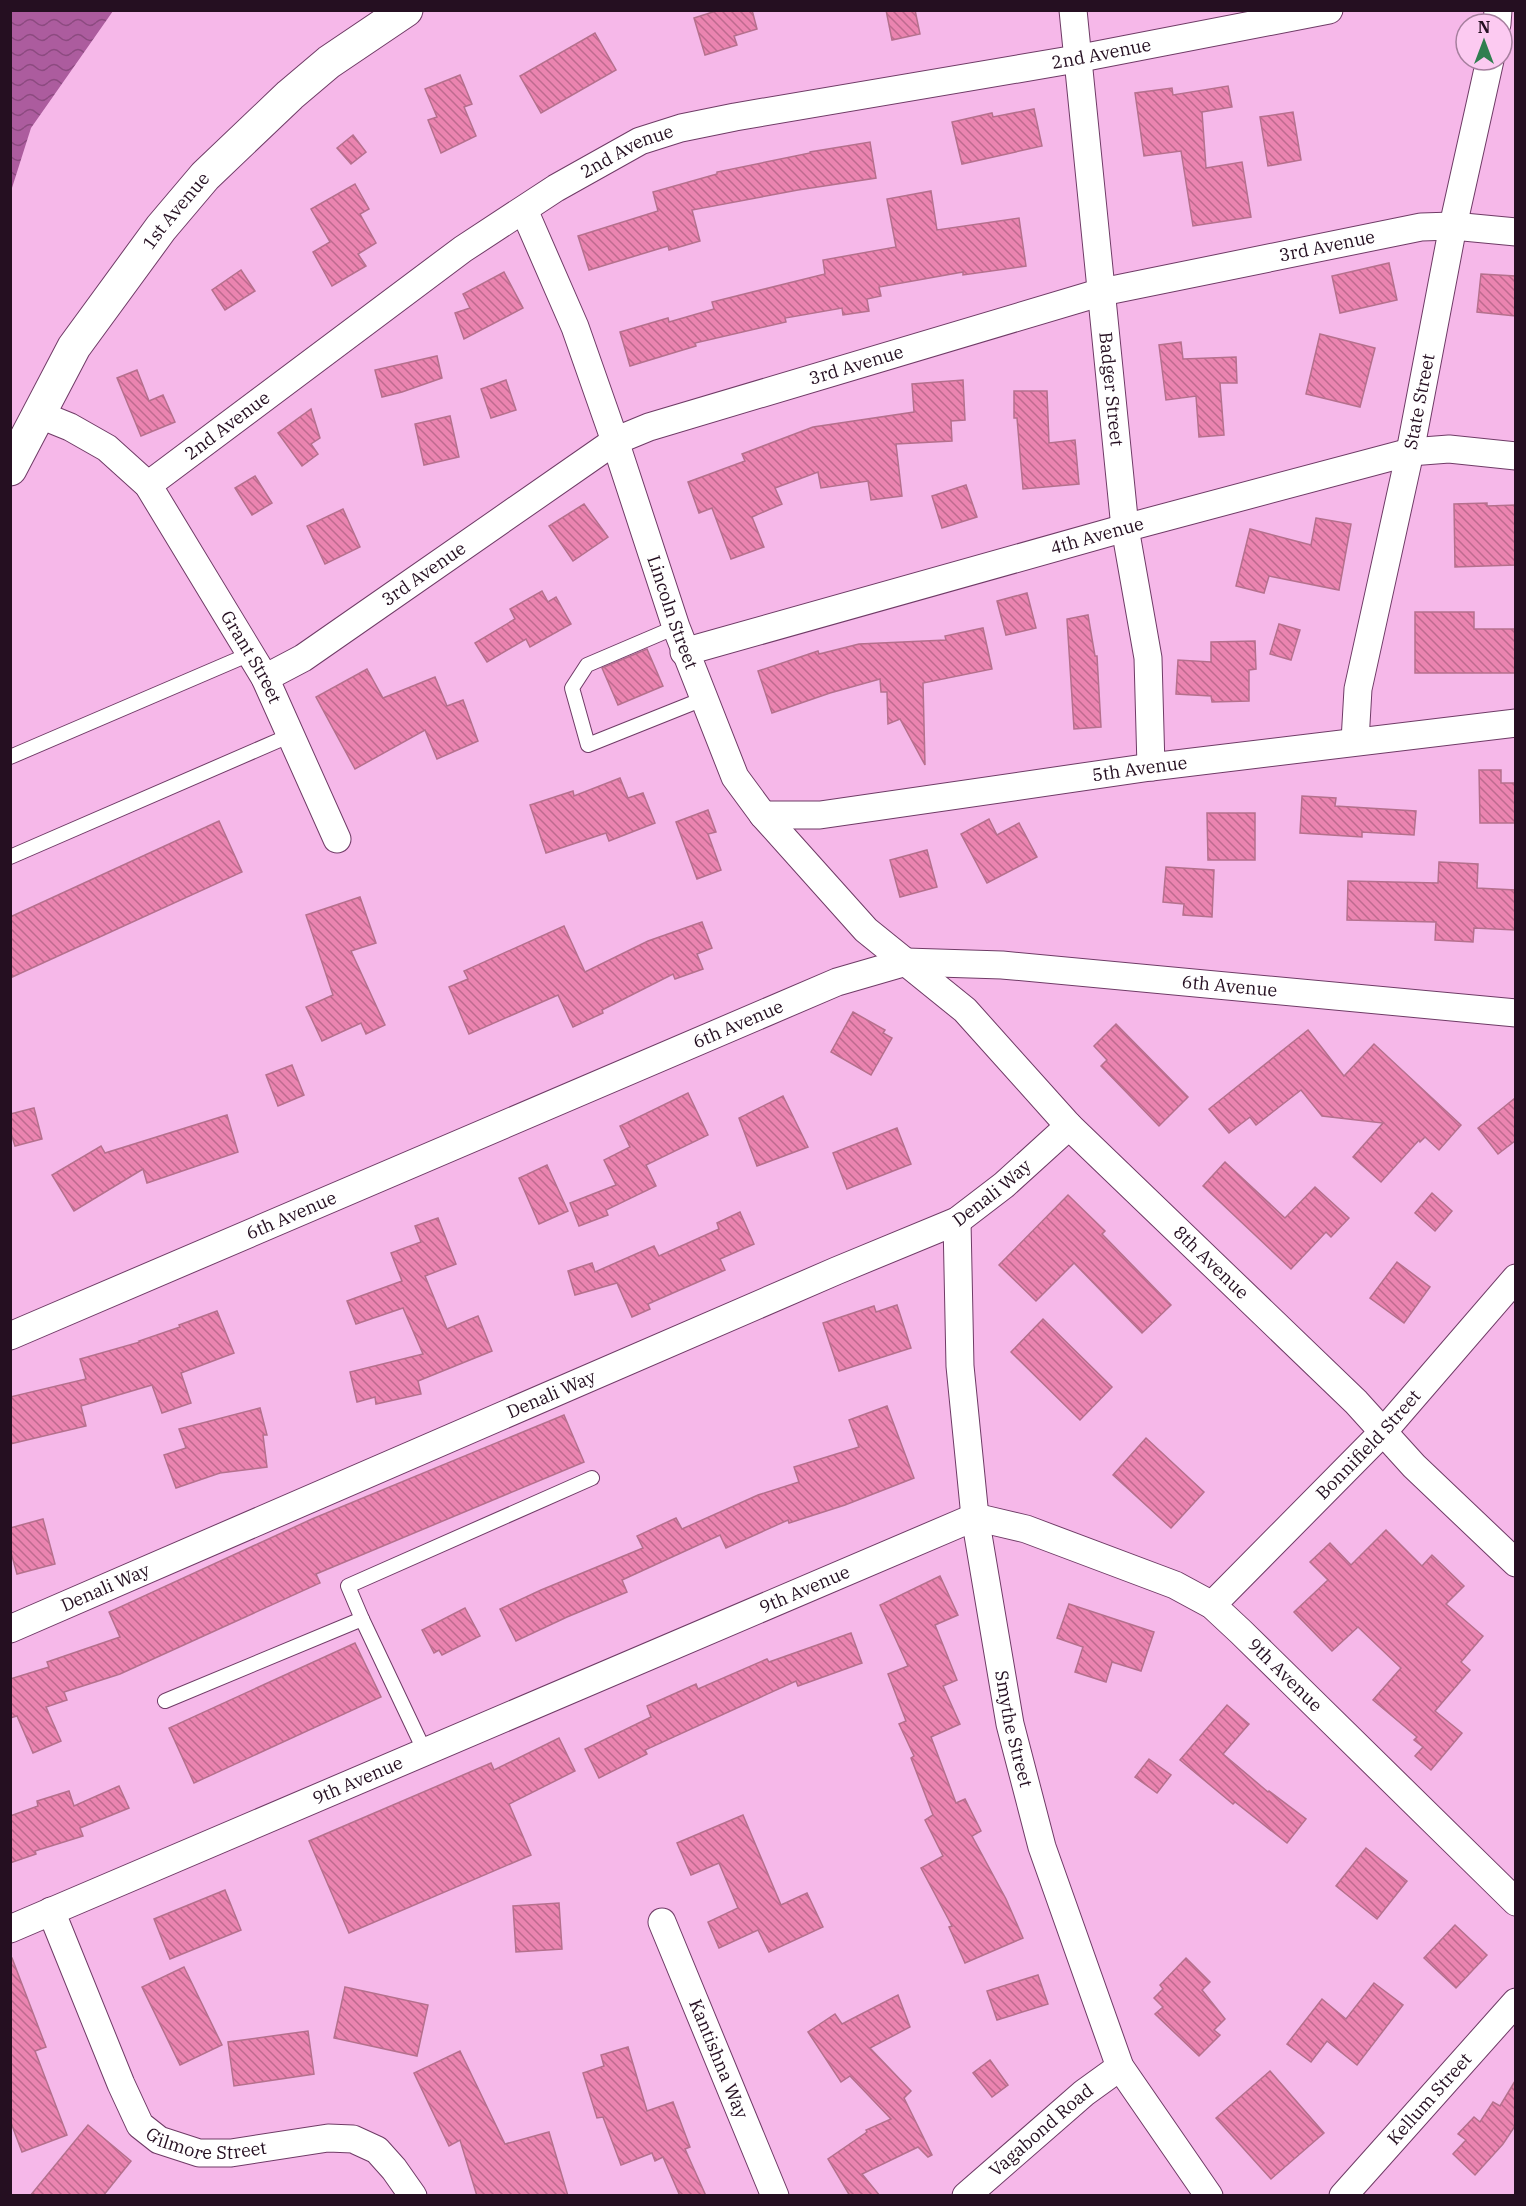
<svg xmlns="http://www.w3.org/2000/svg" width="1526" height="2206" font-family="'IBM Plex Serif',serif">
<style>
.water{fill:url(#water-waves)}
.building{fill:url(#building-back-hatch);stroke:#b5708d;stroke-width:1.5}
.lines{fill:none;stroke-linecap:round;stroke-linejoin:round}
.service-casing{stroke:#6f3b66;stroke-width:16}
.minor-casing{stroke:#6f3b66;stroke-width:29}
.tertiary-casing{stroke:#6f3b66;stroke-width:35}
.service{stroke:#fff;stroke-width:14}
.minor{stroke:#fff;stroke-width:27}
.tertiary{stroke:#fff;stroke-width:33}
.labels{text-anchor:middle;stroke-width:4.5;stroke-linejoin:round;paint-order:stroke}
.street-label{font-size:18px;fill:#250f21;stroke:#fccaf1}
</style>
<defs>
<pattern id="water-waves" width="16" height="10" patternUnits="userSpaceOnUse" patternTransform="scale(1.5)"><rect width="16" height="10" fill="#ac5c9e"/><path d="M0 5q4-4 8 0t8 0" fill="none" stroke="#8c4a80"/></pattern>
<pattern id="building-back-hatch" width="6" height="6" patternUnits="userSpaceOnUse" patternTransform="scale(1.5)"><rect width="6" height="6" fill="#eb84b0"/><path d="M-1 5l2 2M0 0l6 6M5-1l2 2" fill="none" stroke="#be6a8f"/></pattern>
</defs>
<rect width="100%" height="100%" fill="#f6b8e9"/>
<path class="water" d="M11,10L113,11L31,128L11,191Z"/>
<g class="building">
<path d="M719,10H752L757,29L734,36L737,45L705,55L694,18Z"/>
<path d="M886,10H915L920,34L892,40Z"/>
<path d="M595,33L616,70L541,113L520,76Z"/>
<path d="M460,75L472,104L464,107L476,136L441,153L428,120L437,117L425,89Z"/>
<path d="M1228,86L1232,107L1202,112L1206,168L1242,162L1251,217L1193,226L1181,151L1144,156L1135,93L1172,88L1173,95Z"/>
<path d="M1034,109L1042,146L962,164L952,122L992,113L993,117Z"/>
<path d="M1293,112L1301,160L1268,166L1260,117Z"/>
<path d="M353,135L366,152L351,164L337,148Z"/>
<path d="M870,142L876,178L798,190L692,210L700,241L669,250L668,246L589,270L578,236L658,211L653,192L717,174V172L810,153V152Z"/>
<path d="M355,184L369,209L360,214L376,243L358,254L366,266L332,286L313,252L330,242L311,209Z"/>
<path d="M931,191L937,230L1019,218L1026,266L963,275V272L879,287L881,296L867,299L869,311L843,315L842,308L785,318L786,322L695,343L696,346L630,366L620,332L668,318L669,322L714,309L712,302L825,274L823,260L896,247L887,199Z"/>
<path d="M1389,263L1397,300L1340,313L1332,276Z"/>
<path d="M241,270L255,291L225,310L212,290Z"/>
<path d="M504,272L523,308L464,339L455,313L470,308L463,294Z"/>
<path d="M1481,274L1515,276V316L1477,312Z"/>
<path d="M1320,334L1375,348L1360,407L1306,394Z"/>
<path d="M1181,342L1183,359L1236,357L1237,383H1220L1224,435L1199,437L1196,396L1166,400L1159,345Z"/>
<path d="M437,356L442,378L402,392L382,397L375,370Z"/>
<path d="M137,370L149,401L163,395L175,422L141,436L117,378Z"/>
<path d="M506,380L516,410L491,418L481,389Z"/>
<path d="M963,380L965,420L951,421L952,441L896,444L902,496L871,500L868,481L821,488L818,472L775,488L782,504L752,517L764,547L731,559L712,508L699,513L688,482L745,461L742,454L813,427L914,412L912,384Z"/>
<path d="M1014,391H1047L1049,443L1075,440L1079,484L1023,489L1017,418H1014Z"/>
<path d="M311,409L320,438L311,444L318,454L302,466L278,433Z"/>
<path d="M450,416L459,457L424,465L415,424Z"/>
<path d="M255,476L272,503L252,515L235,488Z"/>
<path d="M966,485L977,517L942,528L932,496Z"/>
<path d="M1487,503V506L1515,505V565L1455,567L1454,504Z"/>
<path d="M584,504L608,537L573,561L549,526Z"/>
<path d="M343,509L360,547L325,564L307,526Z"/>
<path d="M1316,518L1351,524L1339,590L1269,576L1264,593L1236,586L1250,529L1311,545Z"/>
<path d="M542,591L548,602L556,597L571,624L530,647L526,639L487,662L475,643L515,619L510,609Z"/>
<path d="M1027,593L1036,628L1006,635L997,601Z"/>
<path d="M1415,612H1474V629H1515V673H1415Z"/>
<path d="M1088,615L1095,656H1097L1101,727L1074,729L1067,619Z"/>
<path d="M1279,624L1300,630L1291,660L1270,654Z"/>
<path d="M983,628L992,669L923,683L925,765L900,719L888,724L887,692H881L880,679L830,693L772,713L758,671L818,651L819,654L859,644L946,640L945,636Z"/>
<path d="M1255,641L1256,669L1249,670V701L1212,702L1211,696L1176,694L1178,660L1211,662V642Z"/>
<path d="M647,649L663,686L618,705L602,668Z"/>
<path d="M367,669L383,698L435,677L447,706L463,700L478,741L437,759L425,730L355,769L316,697Z"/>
<path d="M1479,770H1501V783H1515V823H1480Z"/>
<path d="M620,778L628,798L643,793L655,823L609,841L606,833L546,853L530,805L573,791L574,796Z"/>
<path d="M1302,796L1336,798L1335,806L1416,811L1414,835L1362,832V837L1300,833Z"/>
<path d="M708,810L716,832L708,834L721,870L697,879L676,822Z"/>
<path d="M1207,813H1255V860H1208Z"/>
<path d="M989,819L997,835L1019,823L1037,857L987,883L961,834Z"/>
<path d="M219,821L242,872L10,978V917Z"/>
<path d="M927,850L937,887L900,897L890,860Z"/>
<path d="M1439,862L1478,864L1477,888L1515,890V930L1474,928L1473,942L1435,940L1436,922L1347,920L1348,881L1438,883Z"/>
<path d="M1166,867L1214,870L1212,917L1183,915L1184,904L1163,902Z"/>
<path d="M360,897L376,943L351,951L385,1025L366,1034L361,1023L322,1041L306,1007L333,995L306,915Z"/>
<path d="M702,922L712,948L697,954L703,969L675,979L673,974L602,1010L603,1013L573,1027L558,995L469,1034L449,987L468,979L464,971L564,926L585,972L648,941Z"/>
<path d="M853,1012L885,1030L883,1033L892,1038L871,1075L831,1052Z"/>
<path d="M1116,1024L1188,1097L1159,1126L1101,1066L1107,1060L1094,1046Z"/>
<path d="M1308,1030L1344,1076L1374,1044L1461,1125L1439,1150L1425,1137L1420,1142L1419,1140L1381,1182L1353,1157L1383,1123L1322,1116L1301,1090L1256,1125L1250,1117L1229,1133L1209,1109Z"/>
<path d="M292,1065L304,1095L278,1106L266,1075Z"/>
<path d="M688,1093L708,1135L646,1165L656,1186L606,1210L608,1215L579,1226L570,1203L616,1185L604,1160L630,1147L620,1126Z"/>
<path d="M783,1096L808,1147L757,1166L739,1118Z"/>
<path d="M1515,1098V1141L1498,1154L1478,1128Z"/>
<path d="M34,1108L42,1139L15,1146L10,1130V1114Z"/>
<path d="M227,1115L238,1152L147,1183L143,1169L74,1211L52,1175L101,1146L105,1153Z"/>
<path d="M897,1128L911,1164L847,1189L833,1153Z"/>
<path d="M1225,1162L1285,1218L1315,1187L1349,1218L1331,1237L1326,1232L1291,1269L1203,1186Z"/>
<path d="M547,1165L568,1211L539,1224L519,1178Z"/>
<path d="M1432,1193L1452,1211L1435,1231L1415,1213Z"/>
<path d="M1068,1195L1105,1231L1102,1234L1171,1305L1142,1333L1074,1263L1036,1301L999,1265Z"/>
<path d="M740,1212L754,1244L720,1259L725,1270L648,1304L650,1309L632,1317L617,1283L575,1295L568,1271L592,1263L595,1272L654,1246L659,1256L719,1229L717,1223Z"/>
<path d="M438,1218L456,1264L425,1276L447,1329L478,1316L492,1351L418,1381L421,1394L376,1404L375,1397L357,1402L350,1372L423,1354L403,1308L356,1324L347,1301L402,1281L391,1253L421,1242L415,1226Z"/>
<path d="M1397,1262L1430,1287L1404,1323L1370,1298Z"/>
<path d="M897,1305L911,1348L839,1371L823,1323L874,1306L876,1312Z"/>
<path d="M217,1311L234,1353L181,1373L191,1403L162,1413L152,1385L81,1406L86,1426L10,1444V1397L86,1379L80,1359L140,1342L139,1341L180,1327L179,1325Z"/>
<path d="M1043,1319L1112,1387L1080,1420L1011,1352Z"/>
<path d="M887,1406L914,1478L845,1505L789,1523L788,1520L726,1548L720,1535L622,1580L627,1592L567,1617L516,1641L500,1609L541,1590L643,1548L637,1536L676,1518L682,1529L758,1495L799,1482L794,1467L859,1447L849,1420Z"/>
<path d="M260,1408L267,1435H263L267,1467L220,1473L176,1488L164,1455L186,1448L179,1429Z"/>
<path d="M564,1415L584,1462L316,1574L320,1583L120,1674L64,1692L67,1700L46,1707L61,1741L33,1753L17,1716L10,1718V1679L49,1667L47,1662L120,1637L109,1612L312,1519Z"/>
<path d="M1146,1438L1204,1492L1171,1528L1113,1475Z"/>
<path d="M43,1519L55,1564L17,1574L10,1549V1528Z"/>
<path d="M1386,1530L1422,1566L1432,1555L1464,1586L1446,1604L1483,1636L1461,1662L1470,1670L1435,1711L1462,1733L1431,1770L1415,1756L1423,1747L1414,1740L1417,1737L1373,1700L1401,1668L1358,1627L1332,1651L1294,1612L1328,1580L1310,1562L1330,1543L1351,1565Z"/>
<path d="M940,1576L958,1615L935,1625L957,1680L943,1686L960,1724L931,1737L956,1803L965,1799L981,1831L972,1836L1006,1899L1023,1938L965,1963L949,1927L952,1926L921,1868L943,1856L925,1820L933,1815L911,1758L914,1756L899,1724L906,1721L888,1674L908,1666L880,1605Z"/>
<path d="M1069,1604L1154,1632L1141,1671L1112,1662L1106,1682L1075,1672L1083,1647L1057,1638Z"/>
<path d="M465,1608L480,1636L442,1655L439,1650L434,1653L422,1630Z"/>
<path d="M851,1633L862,1663L798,1686L796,1681L645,1750L647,1754L599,1778L585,1749L651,1717L647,1706L696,1684L698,1689L767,1659L769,1662Z"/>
<path d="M355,1643L381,1697L194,1783L169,1728Z"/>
<path d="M1227,1705L1249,1724L1223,1754L1268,1792L1269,1791L1306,1819L1287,1843L1235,1802L1233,1804L1180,1760Z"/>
<path d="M559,1738L575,1771L509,1804L531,1855L349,1933L309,1841L491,1763L494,1770Z"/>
<path d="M1149,1759L1171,1775L1157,1793L1135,1777Z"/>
<path d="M119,1786L129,1808L80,1828L83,1836L35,1851L36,1854L10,1863V1816L38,1806L37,1801L69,1791L74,1806Z"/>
<path d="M743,1815L781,1905L807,1893L823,1927L769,1952L758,1930L719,1948L708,1922L738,1908L719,1863L691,1875L677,1843Z"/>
<path d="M1366,1848L1407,1881L1377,1919L1336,1886Z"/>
<path d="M225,1890L241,1930L170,1959L154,1919Z"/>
<path d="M559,1903L562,1949L516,1952L513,1906Z"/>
<path d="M1455,1925L1487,1955L1456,1988L1424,1958Z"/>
<path d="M10,1958H12L46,2047L35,2051L67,2135L22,2152L10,2120Z"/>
<path d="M1186,1958L1210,1982L1202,1990L1225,2019L1214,2030L1220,2035L1199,2056L1155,2014L1163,2007L1154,1998L1163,1989L1160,1985Z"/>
<path d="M184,1967L222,2045L180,2065L142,1987Z"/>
<path d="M1038,1975L1048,2004L997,2020L987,1991Z"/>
<path d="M1374,1983L1403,2005L1357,2065L1327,2041L1311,2062L1287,2044L1322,1999L1346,2019Z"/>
<path d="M345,1987L428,2005L417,2056L334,2038Z"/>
<path d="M898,1995L910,2027L870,2048L911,2091L904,2098L932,2155L928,2157L918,2147L862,2174L880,2196H850L828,2159L867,2132L866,2130L891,2119L850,2076L841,2082L808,2032L835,2014L842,2024Z"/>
<path d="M308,2031L314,2074L234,2086L228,2042Z"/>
<path d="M628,2047L647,2111L673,2102L690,2147L685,2149L706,2196H680L663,2157L655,2161L652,2153L621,2165L603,2117L597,2118L583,2073L604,2066L601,2055Z"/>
<path d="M460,2051L505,2144L549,2132L568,2196H477L460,2140L449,2146L414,2073Z"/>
<path d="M990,2060L1008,2085L992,2097L973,2073Z"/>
<path d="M1270,2071L1324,2133L1271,2179L1216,2118Z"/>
<path d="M1515,2081V2126L1503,2144L1475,2175L1453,2154L1466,2140L1458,2134L1474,2117L1480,2122L1493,2102L1500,2106Z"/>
<path d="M88,2125L131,2161L103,2196H30Z"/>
</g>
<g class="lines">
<defs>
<g id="service">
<path d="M676,627L587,665L572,688L588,745L703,699"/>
<path d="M10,757L250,654"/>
<path d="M10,857L291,735"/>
<path d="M362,1619L348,1586L592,1478"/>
<path d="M165,1701L362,1619L425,1752"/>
</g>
<g id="minor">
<path id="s1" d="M1073,10L1125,528L1148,658L1151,767"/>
<path d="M1497,24L1498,10"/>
<path id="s2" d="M524,210L575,327L615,441L676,627L735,777L763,815L866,930L965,1010L1069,1126L1356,1402L1414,1466L1516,1563"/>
<path id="s3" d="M38,414L70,427L107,448L148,485L265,678L337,839"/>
<path id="s4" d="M148,485L463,249L556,188L640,141L681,128L735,117L1076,59L1329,10"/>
<path id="s5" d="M684,652L1125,528L1410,452L1449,449L1516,456"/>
<path id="s6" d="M265,678L303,658L615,441L649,427L1102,292L1421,227L1453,226L1516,232"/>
<path id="s7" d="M1355,741L1358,689L1410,452L1453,226L1490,60"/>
<path id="s8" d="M763,815H820L1151,767L1516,723"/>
<path id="s9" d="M957,1221L960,1366L975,1517L1010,1724L1042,1847L1120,2067L1209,2196"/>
<path id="s10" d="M10,1336L837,982L906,962L1002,965L1516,1013"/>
<path id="s11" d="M1212,1605L1383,1432L1516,1278"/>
<path id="s12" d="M10,1629L836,1271L957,1221L1004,1185L1069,1126"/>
<path id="s13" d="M51,1911L121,2084L140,2125L159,2140L199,2153H231L328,2138L353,2139L377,2150L394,2169L413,2196"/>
<path id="s14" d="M662,1922L775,2196"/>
<path id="s15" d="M10,1929L975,1517L1026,1529L1175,1585L1212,1605L1241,1632L1516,1902"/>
<path id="s16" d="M966,2196L1084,2093L1120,2067"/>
<path id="s17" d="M1343,2196L1516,2002"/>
</g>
<g id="tertiary">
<path id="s18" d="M10,469L74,347L161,228L205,176L290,95L329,62L406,10"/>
</g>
</defs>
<use href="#service" class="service-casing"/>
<use href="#minor" class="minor-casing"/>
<use href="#tertiary" class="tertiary-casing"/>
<use href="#service" class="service"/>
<use href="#minor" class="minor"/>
<use href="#tertiary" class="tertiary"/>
</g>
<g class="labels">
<g class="street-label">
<text dy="6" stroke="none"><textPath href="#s4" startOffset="1071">2nd Avenue</textPath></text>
<text dy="6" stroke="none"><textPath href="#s4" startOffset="585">2nd Avenue</textPath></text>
<text dy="6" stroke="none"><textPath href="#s18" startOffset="308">1st Avenue</textPath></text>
<text dy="6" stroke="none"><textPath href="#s6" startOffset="1162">3rd Avenue</textPath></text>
<text dy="6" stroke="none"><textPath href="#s6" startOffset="676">3rd Avenue</textPath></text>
<text dy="6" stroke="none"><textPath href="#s1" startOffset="381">Badger Street</textPath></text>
<text dy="6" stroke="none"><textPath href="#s7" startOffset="346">State Street</textPath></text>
<text dy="6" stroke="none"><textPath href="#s4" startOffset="99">2nd Avenue</textPath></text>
<text dy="6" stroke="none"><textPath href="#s5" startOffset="429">4th Avenue</textPath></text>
<text dy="6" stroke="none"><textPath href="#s6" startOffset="190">3rd Avenue</textPath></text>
<text dy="6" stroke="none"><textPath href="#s2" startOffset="429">Lincoln Street</textPath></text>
<text dy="6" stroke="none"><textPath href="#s3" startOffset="333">Grant Street</textPath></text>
<text dy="6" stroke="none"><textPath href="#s8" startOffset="380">5th Avenue</textPath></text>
<text dy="6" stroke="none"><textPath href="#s10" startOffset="1296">6th Avenue</textPath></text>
<text dy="6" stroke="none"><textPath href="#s10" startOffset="792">6th Avenue</textPath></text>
<text dy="6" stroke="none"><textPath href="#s12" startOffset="1076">Denali Way</textPath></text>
<text dy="6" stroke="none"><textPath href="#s10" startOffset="306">6th Avenue</textPath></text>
<text dy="6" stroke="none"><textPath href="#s2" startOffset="1287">8th Avenue</textPath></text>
<text dy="6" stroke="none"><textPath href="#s12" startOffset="590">Denali Way</textPath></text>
<text dy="6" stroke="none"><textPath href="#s11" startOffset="224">Bonnifield Street</textPath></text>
<text dy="6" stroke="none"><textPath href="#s12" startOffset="104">Denali Way</textPath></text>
<text dy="6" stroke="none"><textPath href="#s15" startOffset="864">9th Avenue</textPath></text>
<text dy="6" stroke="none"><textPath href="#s15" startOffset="1404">9th Avenue</textPath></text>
<text dy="6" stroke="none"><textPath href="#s9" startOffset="512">Smythe Street</textPath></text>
<text dy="6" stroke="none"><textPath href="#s15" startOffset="378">9th Avenue</textPath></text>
<text dy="6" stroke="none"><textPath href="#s14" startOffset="148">Kantishna Way</textPath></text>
<text dy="6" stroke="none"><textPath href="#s17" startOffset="130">Kellum Street</textPath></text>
<text dy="6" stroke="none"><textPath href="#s16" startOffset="100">Vagabond Road</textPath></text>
<text dy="6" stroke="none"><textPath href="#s13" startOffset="304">Gilmore Street</textPath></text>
</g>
</g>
<rect width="1526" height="2206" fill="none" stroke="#250f21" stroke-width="24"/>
<g transform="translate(1484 42)"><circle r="28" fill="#fccaf1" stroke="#a67f9e" stroke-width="1.5"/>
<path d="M0-4.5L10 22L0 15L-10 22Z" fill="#2f7e4f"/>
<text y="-9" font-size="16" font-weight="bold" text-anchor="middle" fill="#250f21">N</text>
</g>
</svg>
